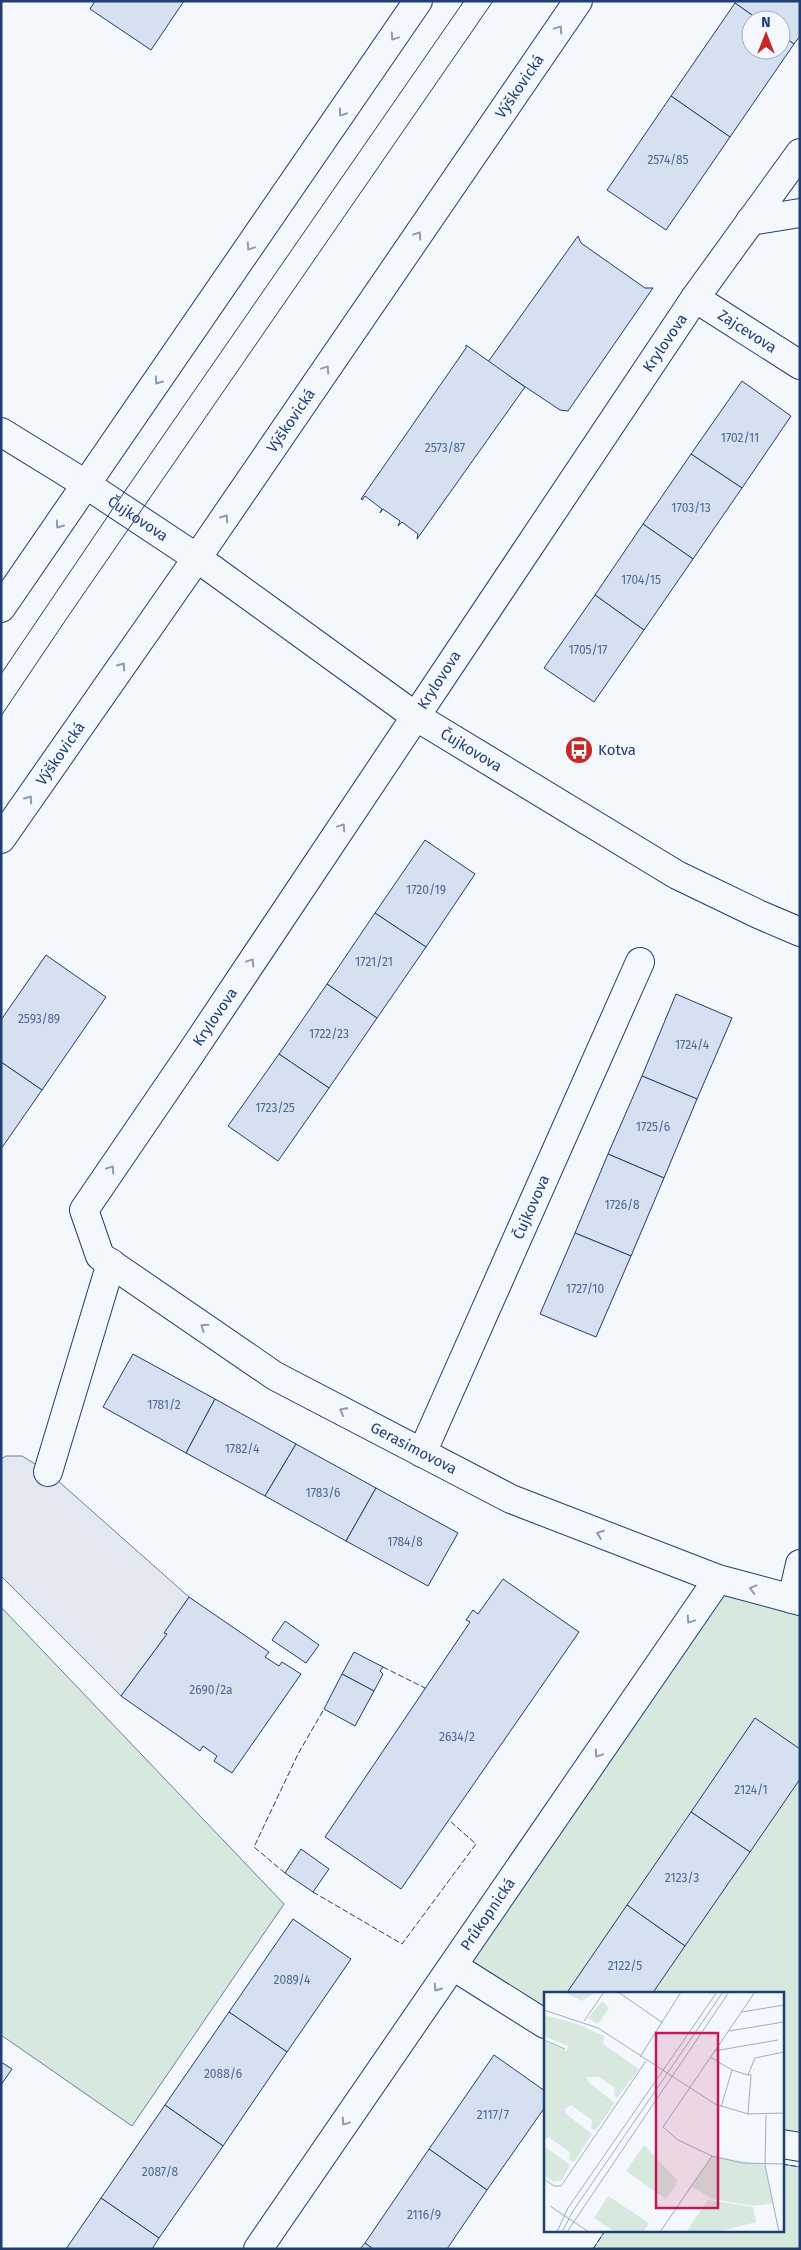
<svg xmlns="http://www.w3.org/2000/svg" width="801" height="2250" font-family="'Fira Sans',sans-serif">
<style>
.green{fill:#d7e8df;stroke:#687fa3}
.parking{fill:#e3e8f0;stroke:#687fa3}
.building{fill:#d5e0f0;stroke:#1d3f73}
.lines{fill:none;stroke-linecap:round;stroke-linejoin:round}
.minor-casing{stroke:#1d3f73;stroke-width:30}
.minor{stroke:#f4f7fb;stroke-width:28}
.tram{stroke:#1d3f73;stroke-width:1}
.fence{stroke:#1d3f73;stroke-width:1;stroke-dasharray:6 2.5;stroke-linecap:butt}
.oneway{stroke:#889bb7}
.labels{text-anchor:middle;stroke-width:4;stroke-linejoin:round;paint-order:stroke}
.number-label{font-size:12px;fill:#4b6792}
.street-label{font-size:15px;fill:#1d3f73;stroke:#f4f7fb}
.poi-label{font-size:15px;fill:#1d3f73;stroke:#f4f7fb;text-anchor:start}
.inset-road{fill:none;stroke:#9eadc5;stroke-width:1}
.view{fill:#c2185b;fill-opacity:0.15;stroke:#c2185b;stroke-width:2.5}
.inset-edge{fill:none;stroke:#1d3f73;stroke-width:2.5}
</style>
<rect width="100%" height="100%" fill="#f4f7fb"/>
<g class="green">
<path d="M718,1579L800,1601V2147L782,2144V1994H545V2024L453,1966Z"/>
<path d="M1,1607L284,1904L132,2126L1,2035Z"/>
<path d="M782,2164L800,2167V2249H593L605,2231H782Z"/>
</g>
<path class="parking" d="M6,1456H22L48,1472L189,1597L165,1633L167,1634L121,1696L1,1576V1459Z"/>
<g class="building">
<path d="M95,1H184L151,50L90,9Z"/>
<path d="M736,1H800V36L794,44L781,35V20H759L735,3Z"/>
<path d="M735,3L759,20H751V50H781V35L794,44L730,137L671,96Z"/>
<path d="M671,96L730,137L666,230L607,190Z"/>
<path d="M578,236L581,243L645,288H653L568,411L560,410L488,362Z"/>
<path d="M466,345L525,387L417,539L418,534L402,522L398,526L400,521L383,509L380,513L382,509L365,496L362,500L361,499L466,348Z"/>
<path d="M742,381L791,416L742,488L691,454Z"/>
<path d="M691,454L742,488L693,559L643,524Z"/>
<path d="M643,524L693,559L644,630L595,595Z"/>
<path d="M595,595L644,630L594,702L544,668Z"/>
<path d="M425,840L475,874L426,947L375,913Z"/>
<path d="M375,913L426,947L377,1018L327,984Z"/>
<path d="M46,955L106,997L42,1090L1,1062V1020Z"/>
<path d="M327,984L377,1018L329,1088L279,1054Z"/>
<path d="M676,994L732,1018L697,1099L642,1076Z"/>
<path d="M279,1054L329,1088L278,1161L228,1126Z"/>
<path d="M1,1062L42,1090L1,1149Z"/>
<path d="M642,1076L697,1099L664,1178L608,1154Z"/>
<path d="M608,1154L664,1178L631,1256L575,1233Z"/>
<path d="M575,1233L631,1256L596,1337L540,1314Z"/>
<path d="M133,1354L215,1399L186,1453L103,1407Z"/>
<path d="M215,1399L296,1444L265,1496L186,1453Z"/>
<path d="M296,1444L376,1488L346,1541L265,1496Z"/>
<path d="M376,1488L458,1533L428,1586L346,1541Z"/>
<path d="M503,1579L579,1632L401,1889L325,1837L470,1622L466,1620L473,1610L478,1614Z"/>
<path d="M189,1597L269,1652L265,1657L279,1666L282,1662L301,1674L232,1773L214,1761L217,1756L203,1746L200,1751L121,1696L167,1634L164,1633Z"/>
<path d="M285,1621L319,1645L306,1663L272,1640Z"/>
<path d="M354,1652L383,1667L380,1671L383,1674L374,1691L342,1674Z"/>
<path d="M342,1674L374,1691L355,1726L324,1709Z"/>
<path d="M755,1718L800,1749V1779L750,1852L691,1812Z"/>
<path d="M691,1812L750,1852L685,1946L627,1905Z"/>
<path d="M301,1849L329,1869L313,1892L285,1873Z"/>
<path d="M627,1905L685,1946L652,1994H566Z"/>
<path d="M293,1919L351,1959L287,2052L229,2012Z"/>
<path d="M229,2012L287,2052L223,2146L165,2105Z"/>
<path d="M494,2055L545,2091V2107L487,2190L429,2149Z"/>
<path d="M1,2062L12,2069L1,2085Z"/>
<path d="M165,2105L223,2146L159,2238L101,2198Z"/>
<path d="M429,2149L487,2190L447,2249H373L365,2243Z"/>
<path d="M101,2198L159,2238L152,2249H66Z"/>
<path d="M365,2243L373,2249H360Z"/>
</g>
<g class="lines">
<defs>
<g id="minor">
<path id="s1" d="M800,153L695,298L191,1053L84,1210L100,1256L275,1376L511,1499L718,1579L800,1601"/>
<path d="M750,221L800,213"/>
<path id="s2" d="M695,298L800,365"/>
<path id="s3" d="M1,432L87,485L197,558L415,716L677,875L758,914L800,932"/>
<path d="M1,608L418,1"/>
<path id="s4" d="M1,839L197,558L578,1"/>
<path id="s5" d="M422,1453L640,962"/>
<path d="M48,1472L111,1263"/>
<path d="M792,1599L800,1564"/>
<path d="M453,1966L545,2024"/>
<path d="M782,2144L800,2147"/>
<path id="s6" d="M258,2249L718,1579"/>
</g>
</defs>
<use href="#minor" class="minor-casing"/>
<use href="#minor" class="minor"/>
<g class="tram">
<path d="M1,674L116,504L464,1"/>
<path d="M1,716L67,618L493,1"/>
</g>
<g class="fence">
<path d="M383,1667L425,1688"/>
<path d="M285,1873L254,1847L298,1754L324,1709"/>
<path d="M313,1892L402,1944L476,1844L450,1821"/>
<path d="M782,2164L800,2167"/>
<path d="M593,2249L605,2231"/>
</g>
</g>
<defs><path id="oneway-chevron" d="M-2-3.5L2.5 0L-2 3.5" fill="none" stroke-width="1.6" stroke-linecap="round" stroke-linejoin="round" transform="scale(1.25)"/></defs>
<g class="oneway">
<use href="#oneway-chevron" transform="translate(559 29) rotate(-56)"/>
<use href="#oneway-chevron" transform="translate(394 37) rotate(124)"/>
<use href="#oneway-chevron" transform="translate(342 113) rotate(124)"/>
<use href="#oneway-chevron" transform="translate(418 235) rotate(-56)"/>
<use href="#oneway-chevron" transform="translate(250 247) rotate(124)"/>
<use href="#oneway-chevron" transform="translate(326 369) rotate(-56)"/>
<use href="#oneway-chevron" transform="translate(158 381) rotate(125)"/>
<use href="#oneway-chevron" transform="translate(225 518) rotate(-55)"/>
<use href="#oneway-chevron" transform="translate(59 525) rotate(125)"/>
<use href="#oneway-chevron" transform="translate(122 666) rotate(-55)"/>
<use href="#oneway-chevron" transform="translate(29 799) rotate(-55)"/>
<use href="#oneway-chevron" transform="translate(342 827) rotate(-56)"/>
<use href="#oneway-chevron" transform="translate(251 962) rotate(-56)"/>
<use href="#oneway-chevron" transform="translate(111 1169) rotate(-56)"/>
<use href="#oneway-chevron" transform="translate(204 1327) rotate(-146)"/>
<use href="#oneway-chevron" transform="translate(343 1411) rotate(-152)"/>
<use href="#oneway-chevron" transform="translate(600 1534) rotate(-159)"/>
<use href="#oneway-chevron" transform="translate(753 1589) rotate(-165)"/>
<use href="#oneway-chevron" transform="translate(690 1620) rotate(124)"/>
<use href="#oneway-chevron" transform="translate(598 1754) rotate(124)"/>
<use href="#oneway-chevron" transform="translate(437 1988) rotate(125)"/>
<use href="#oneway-chevron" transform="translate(345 2122) rotate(124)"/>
</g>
<defs>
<symbol id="bus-disc" viewBox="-11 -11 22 22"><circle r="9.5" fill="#c62828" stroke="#f4f7fb"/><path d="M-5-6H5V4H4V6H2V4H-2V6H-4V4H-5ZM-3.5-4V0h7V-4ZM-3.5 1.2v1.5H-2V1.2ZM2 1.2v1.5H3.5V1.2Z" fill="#fff"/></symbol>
</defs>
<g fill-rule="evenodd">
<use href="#bus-disc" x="563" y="734" width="32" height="32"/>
</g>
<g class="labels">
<g class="number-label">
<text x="668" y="164">2574/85</text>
<text x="740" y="442">1702/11</text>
<text x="445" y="452">2573/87</text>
<text x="691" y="512">1703/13</text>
<text x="641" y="584">1704/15</text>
<text x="588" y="654">1705/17</text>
<text x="426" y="894">1720/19</text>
<text x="374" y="966">1721/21</text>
<text x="39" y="1023">2593/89</text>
<text x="329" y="1038">1722/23</text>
<text x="692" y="1049">1724/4</text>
<text x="275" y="1112">1723/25</text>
<text x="653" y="1131">1725/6</text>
<text x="622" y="1209">1726/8</text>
<text x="585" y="1293">1727/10</text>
<text x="164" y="1409">1781/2</text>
<text x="242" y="1453">1782/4</text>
<text x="323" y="1497">1783/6</text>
<text x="405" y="1546">1784/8</text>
<text x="211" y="1694">2690/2a</text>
<text x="457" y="1741">2634/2</text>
<text x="751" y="1794">2124/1</text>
<text x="682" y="1882">2123/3</text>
<text x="625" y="1970">2122/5</text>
<text x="292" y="1984">2089/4</text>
<text x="223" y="2078">2088/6</text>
<text x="493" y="2119">2117/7</text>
<text x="160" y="2176">2087/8</text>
<text x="424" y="2219">2116/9</text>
</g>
<g class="street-label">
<text dy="5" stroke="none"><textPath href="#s4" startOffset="914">Výškovická</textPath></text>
<text dy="5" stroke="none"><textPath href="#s2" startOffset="62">Zajcevova</textPath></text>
<text transform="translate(665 343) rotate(-56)" y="5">Krylovova</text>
<text dy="5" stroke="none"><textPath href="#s4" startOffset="509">Výškovická</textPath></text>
<text dy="5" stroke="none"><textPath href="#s3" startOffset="162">Čujkovova</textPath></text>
<text transform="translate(439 680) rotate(-57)" y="5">Krylovova</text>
<text dy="5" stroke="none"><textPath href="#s3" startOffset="568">Čujkovova</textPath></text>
<text dy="5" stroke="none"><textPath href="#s4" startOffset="104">Výškovická</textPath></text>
<text transform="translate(215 1017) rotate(-56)" y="5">Krylovova</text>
<text dy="5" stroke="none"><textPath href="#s5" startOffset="269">Čujkovova</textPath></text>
<text dy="5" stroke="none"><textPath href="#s1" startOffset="1694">Gerasimovova</textPath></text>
<text dy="5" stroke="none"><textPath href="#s6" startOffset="406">Průkopnická</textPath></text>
</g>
<g class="poi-label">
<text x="598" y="755">Kotva</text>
</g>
</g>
<g transform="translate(544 1992)">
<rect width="240" height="240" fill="#f4f7fb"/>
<path d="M20,0H52L38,9ZM58,9L65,16L54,32L44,26ZM0,23L33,32L60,44L59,52L95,77L73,106L70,103L71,96L55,85H43L44,90L71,111L51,139L47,136L48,128L27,113L21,117L22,122L48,142L30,170L25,168L26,160L4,145L0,148V49L23,59L24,54L0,44ZM100,153L134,189L122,207L82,179ZM0,154L26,173L18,188L10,190L0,184ZM168,164L221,173L229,211L210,214L168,207L147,194ZM64,204L105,231L99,240H71L50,226ZM164,208L209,215L212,230L173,240H142Z" fill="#d7e8df"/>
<path class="inset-road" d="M74,0L119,31M211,0L119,135L134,148L168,164L198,171L240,172M0,18L54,36L171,112L204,122L240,121M198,20L240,13M40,29L60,0M185,39L240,30M0,48L21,57M170,59L234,48M96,65L137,0M166,65L188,78L204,83L211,66L240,60M204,83H207L204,122M177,115L188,78M222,123L221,173L235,240M0,187L10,194H17L102,69M6,214L45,240M13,240L24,216L173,0M18,240L29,219L179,0M23,240L185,0M116,240L168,164"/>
<path class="view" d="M112,41H174V216H112Z"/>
<rect width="240" height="240" class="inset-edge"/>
</g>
<rect width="801" height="2250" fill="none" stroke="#1d3f73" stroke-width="5"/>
<g transform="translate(766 35)"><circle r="24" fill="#f4f7fb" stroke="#9eadc5"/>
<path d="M0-4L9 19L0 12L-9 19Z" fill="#c62828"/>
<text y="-8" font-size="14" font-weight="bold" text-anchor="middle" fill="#1d3f73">N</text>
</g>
</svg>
